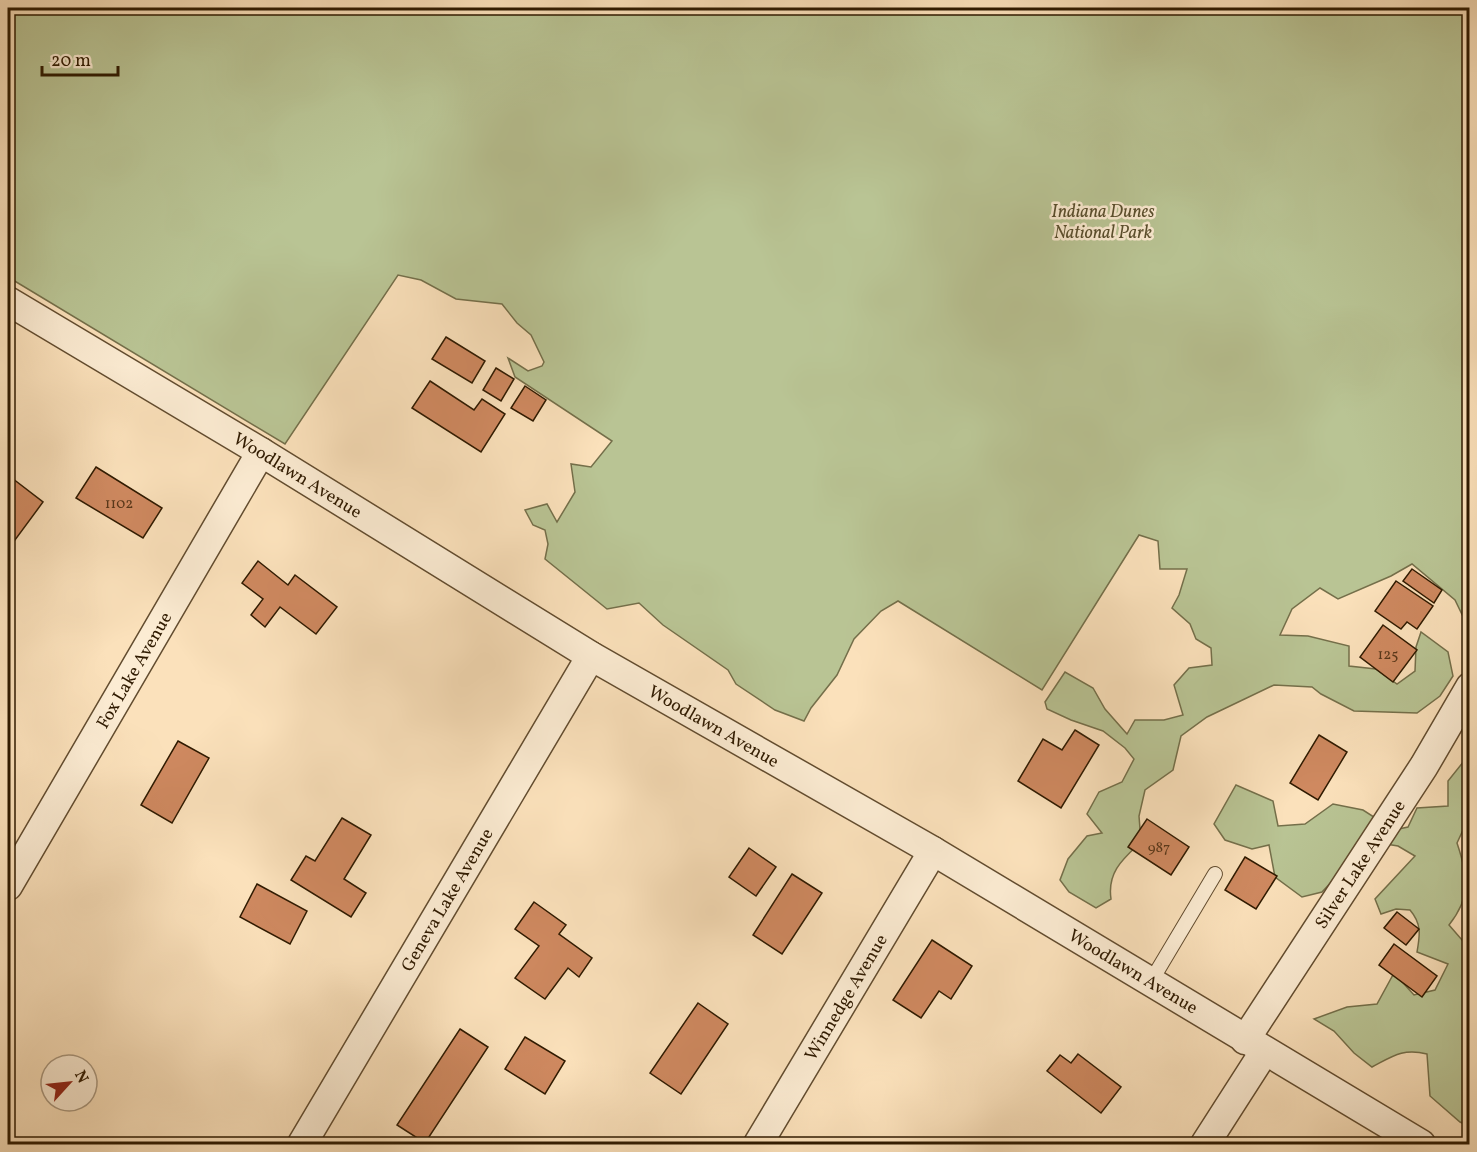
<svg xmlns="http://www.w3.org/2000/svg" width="1477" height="1152" font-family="Vollkorn,serif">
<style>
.green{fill:#b9c494;stroke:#746f4a;stroke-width:1.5}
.building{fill:#cf8960;stroke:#2f1a00;stroke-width:1.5}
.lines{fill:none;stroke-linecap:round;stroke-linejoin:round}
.service-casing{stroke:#624c2f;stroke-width:16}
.minor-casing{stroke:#624c2f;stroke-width:31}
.service{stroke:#fcecd3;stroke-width:14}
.minor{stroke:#fcecd3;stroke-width:28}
.labels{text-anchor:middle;stroke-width:5;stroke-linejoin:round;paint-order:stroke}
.number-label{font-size:15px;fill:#573618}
.park-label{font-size:18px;font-style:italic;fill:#584d2c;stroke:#fcecd3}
.street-label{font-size:18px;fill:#2f1a00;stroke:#fcecd3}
</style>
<rect width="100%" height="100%" fill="#fbe1bb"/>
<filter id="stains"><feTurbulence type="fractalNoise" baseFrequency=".00333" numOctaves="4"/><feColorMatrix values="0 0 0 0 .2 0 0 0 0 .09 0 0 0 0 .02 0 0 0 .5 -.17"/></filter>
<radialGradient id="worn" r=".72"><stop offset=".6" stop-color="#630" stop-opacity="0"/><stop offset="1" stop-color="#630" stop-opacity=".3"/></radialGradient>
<g class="green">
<path d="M8,8H1469V629L1455,600L1412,564L1391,576L1338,599L1320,588L1292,609L1280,635L1308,636L1349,646V666L1376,669L1397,684L1415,671L1416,647L1421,632L1448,652L1453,676L1440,696L1417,713L1354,711L1321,694L1312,687L1274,685L1207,717L1181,736L1173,770L1145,790L1139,816L1141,842C1123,859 1107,872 1111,899L1096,908L1069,892L1060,880L1068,859L1087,836L1102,833L1087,814L1099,792L1122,782L1134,759L1125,748L1103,731L1071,720L1047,709L1045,702L1065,672L1093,688L1105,709L1127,734L1135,720H1164L1183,715L1174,685L1189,668L1212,665L1211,648L1196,639L1190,624L1172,608L1179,595L1187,569H1160L1158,541L1139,535L1042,690L898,601L881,611L854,639L837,675L811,708L804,721L775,710L736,684L728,670L663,625L639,603L607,609L545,559L548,544L545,530L533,525L525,510L547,504L557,522L575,492L571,464L591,467L612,441L515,377L508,358L528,371L542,366L544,362L531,335L517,323L502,304L456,299L421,280L398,275L285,444L8,277Z"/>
<path d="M1468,756L1469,817L1457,843C1468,876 1472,896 1449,925L1469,948V1126L1460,1122L1430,1096L1427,1054C1403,1048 1393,1056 1372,1067L1354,1053L1334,1031L1314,1019L1347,1007L1377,1004L1394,973L1414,995L1435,990L1448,964L1417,952C1420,935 1422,924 1410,910L1396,909L1381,914L1375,899L1415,856L1398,846L1367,841L1352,860L1322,892L1302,897L1275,877L1269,845L1252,849L1225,840L1214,824L1236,785L1273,801L1278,826L1305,824L1333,804L1363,810L1394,830L1408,827L1417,808L1448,806V781Z"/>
</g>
<g class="building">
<path d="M446,337L485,361L472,383L432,359Z"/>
<path d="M496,368L514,379L501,401L483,390Z"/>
<path d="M430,381L474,410L482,399L505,414L481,452L412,408Z"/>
<path d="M525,386L546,400L533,421L511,408Z"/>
<path d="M96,467L162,508L143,538L76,498Z"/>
<path d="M8,475L43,502L15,540L8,534Z"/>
<path d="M258,561L288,585L295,575L337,607L316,634L280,607L265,627L251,615L263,599L242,583Z"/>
<path d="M1412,569L1442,590L1434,603L1403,581Z"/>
<path d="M1396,581L1433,606L1417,629L1407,622L1401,629L1375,611Z"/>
<path d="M1383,625L1417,650L1393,682L1360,657Z"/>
<path d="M1075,730L1099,745L1061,808L1018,781L1043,739L1062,750Z"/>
<path d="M1319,735L1347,752L1318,800L1290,783Z"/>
<path d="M178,741L209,758L172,823L141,805Z"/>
<path d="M342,818L371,835L344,879L366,893L351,917L291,880L306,856L315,861Z"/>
<path d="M1147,819L1189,847L1171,875L1128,847Z"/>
<path d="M749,848L776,867L756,896L729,877Z"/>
<path d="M1245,857L1277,876L1256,909L1225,890Z"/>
<path d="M792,874L822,893L782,954L753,935Z"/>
<path d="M257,884L307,911L290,944L240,917Z"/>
<path d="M534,902L566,925L559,934L592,958L579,977L568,968L545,999L515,978L539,946L515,929Z"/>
<path d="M1397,912L1419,929L1406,945L1384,928Z"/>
<path d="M932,940L972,966L951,999L939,991L921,1018L893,1000Z"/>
<path d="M1394,944L1437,976L1422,997L1379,965Z"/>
<path d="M698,1003L728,1024L681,1094L650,1073Z"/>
<path d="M460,1029L488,1047L425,1143L397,1125Z"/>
<path d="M525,1037L565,1061L545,1094L505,1069Z"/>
<path d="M1078,1054L1121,1087L1101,1113L1047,1071L1060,1055L1071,1063Z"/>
</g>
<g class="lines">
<defs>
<path id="service" d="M1150,983L1215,874"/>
<g id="minor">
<path id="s1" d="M8,301L261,452L591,656L933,851L1421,1144"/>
<path id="s2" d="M8,886L261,452"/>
<path id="s3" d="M1245,1040L1424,766L1470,687"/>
<path id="s4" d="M302,1144L591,656"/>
<path id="s5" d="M758,1144L933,851"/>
<path d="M1205,1144L1264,1052"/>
</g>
</defs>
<use href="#service" class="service-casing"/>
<use href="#minor" class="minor-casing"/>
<use href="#service" class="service"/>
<use href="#minor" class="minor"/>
</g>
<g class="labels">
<g class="number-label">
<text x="119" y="508">1102</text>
<text x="1388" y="659">125</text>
<text x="1159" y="852">987</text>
</g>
<g class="park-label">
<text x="1103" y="217">Indiana Dunes<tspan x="1103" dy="21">National Park</tspan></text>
</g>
<g class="street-label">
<text dy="6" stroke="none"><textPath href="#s1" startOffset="338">Woodlawn Avenue</textPath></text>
<text dy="6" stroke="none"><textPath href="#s2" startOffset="250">Fox Lake Avenue</textPath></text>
<text dy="6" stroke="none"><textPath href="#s1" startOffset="824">Woodlawn Avenue</textPath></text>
<text dy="6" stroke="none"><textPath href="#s3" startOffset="210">Silver Lake Avenue</textPath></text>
<text dy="6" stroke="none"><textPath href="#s4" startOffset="284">Geneva Lake Avenue</textPath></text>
<text dy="6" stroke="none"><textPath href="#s1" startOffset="1310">Woodlawn Avenue</textPath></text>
<text dy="6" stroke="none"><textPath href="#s5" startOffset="171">Winnedge Avenue</textPath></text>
</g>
</g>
<rect width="1477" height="1152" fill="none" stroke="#fbe1bb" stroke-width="30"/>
<rect x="9" y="9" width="1459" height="1134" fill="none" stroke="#2f1a00" stroke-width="3"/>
<rect x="15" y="15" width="1447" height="1122" fill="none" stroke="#2f1a00" stroke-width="1.5"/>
<g transform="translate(69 1083) rotate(63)"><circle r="28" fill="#fcecd3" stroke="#aa987f" stroke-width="1.5"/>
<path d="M0-4.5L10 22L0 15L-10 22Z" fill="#8f2418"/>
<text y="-9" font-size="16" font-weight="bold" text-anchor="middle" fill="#2f1a00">N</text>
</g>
<path d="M42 66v9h76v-9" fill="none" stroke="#2f1a00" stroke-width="3"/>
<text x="51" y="66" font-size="18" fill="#2f1a00" stroke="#fcecd3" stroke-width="4.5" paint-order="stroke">20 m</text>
<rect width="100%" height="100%" filter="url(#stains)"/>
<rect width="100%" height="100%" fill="url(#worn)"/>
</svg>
